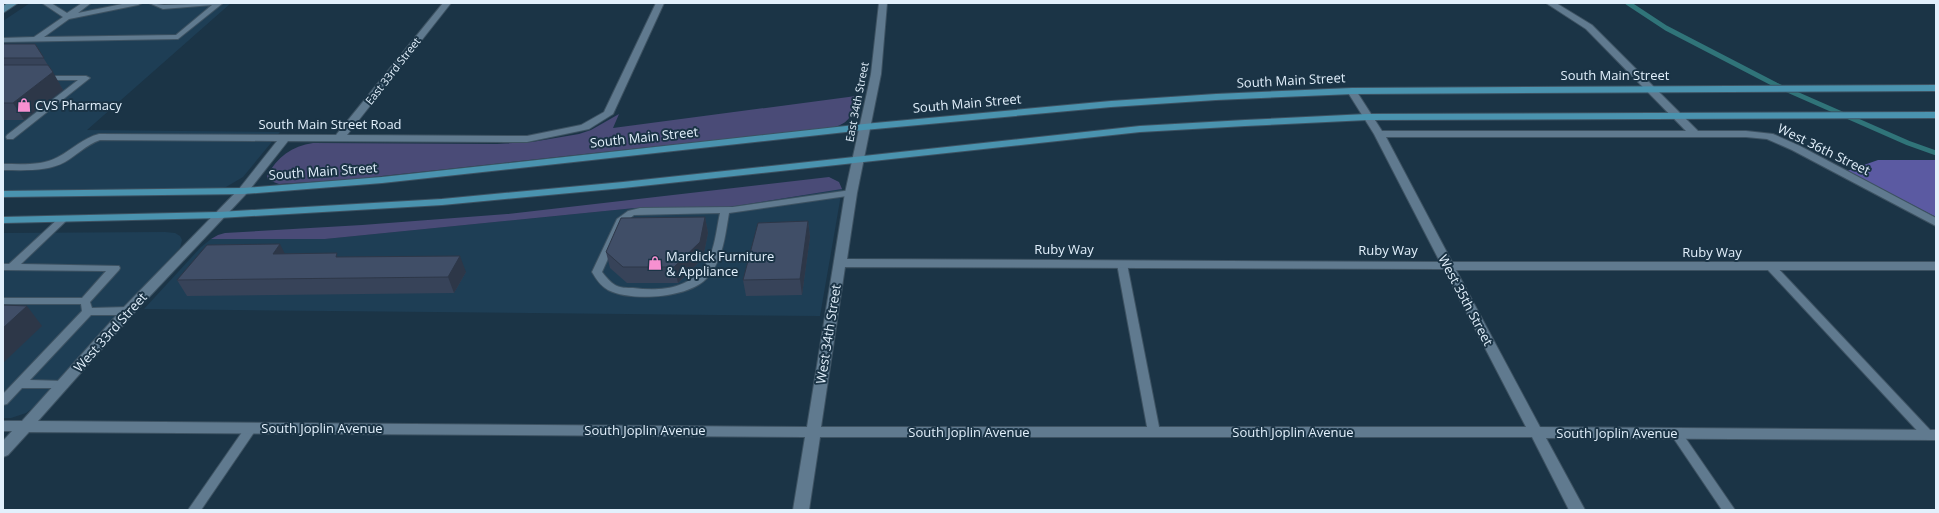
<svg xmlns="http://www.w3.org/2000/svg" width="1939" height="513" font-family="'Open Sans',sans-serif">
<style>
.built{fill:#1e3e55}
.green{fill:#4a4b77}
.forest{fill:#5b5aa2}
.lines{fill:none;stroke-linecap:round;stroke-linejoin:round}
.stream{stroke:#307479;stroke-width:5}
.lane-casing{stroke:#3d5262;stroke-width:2}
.street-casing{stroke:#3d5262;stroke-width:2}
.secondary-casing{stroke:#3d5262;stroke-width:2}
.primary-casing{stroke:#3d5262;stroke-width:2}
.lane{fill:#607a8f;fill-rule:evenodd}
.street{fill:#607a8f;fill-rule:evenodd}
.secondary{fill:#55879f;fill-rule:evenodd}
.primary{fill:#4a93af;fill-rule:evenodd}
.wall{fill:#374359}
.shaded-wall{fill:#2d3748}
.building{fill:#404e67;stroke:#2d3748}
.labels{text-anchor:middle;stroke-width:4;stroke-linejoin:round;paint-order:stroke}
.far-street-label{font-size:11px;fill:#e2f0fc;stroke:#1b3446}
.street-label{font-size:13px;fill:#e2f0fc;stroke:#1b3446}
.poi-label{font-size:13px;fill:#e2f0fc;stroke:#1b3446;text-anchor:start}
</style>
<rect width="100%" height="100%" fill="#1b3446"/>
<g class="built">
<path d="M30,3H231L87,130L280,132L243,177L226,187L216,190L3,193V21Z"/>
<path d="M842,189L820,316L144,309L201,247L211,239H325L635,208L728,207Z"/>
<path d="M165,232L175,233L180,236L182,240L180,248L38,404L26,413L11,418H3V233Z"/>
</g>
<g class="green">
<path d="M856,96C853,111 852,122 835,127L354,179L279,184L268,180L267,176C277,157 292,146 313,143L497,144L532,142L579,134L591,130L619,114L613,128Z"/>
<path d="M829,177L839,182L842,189L729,207L635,208L325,239H211L218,235L225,233L362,225L507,214Z"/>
</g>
<path class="forest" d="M1878,160H1936V217L1847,171Z"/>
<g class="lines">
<path class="stream" d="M1628,3L1666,28L1776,85L1908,143L1936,153"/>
<defs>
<g id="lane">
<path d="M42,3H51L67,13L82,3H91L78,13L127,3H142L138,5L69,19L44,37L176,35L212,5L163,9L149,3L164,5L223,3L178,39L3,42V38L34,37L63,17Z"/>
<path d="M41,76H86L90,78L13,139H7L6,137L7,135L78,80H41Z"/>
<path d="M851,190L856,193L854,195L729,213C725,236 723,261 706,279C687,298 632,302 608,290C601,286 596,279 592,272L617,219L628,211L640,208L733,207ZM720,213C716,231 715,253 703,268C686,290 658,291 633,288C627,288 620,288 615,285C610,282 606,277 602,272L624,223L634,215Z"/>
<path d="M63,216L66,217L68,219L66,221L21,264L119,266L120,268L119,270L90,302L92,308L128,307L133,311L128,315H91L30,380L63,381L67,382L69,385L67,388H22L7,404L3,405V394L82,311L81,304H3V298H82L106,271L3,270V264H9L60,217Z"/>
<path d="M1122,261L1127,264L1160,432L1158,435L1154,437L1150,435L1148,432L1117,264Z"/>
<path d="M1771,264L1775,265L1932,432L1934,435L1932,438L1928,440L1924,438L1767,269L1766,267L1767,265Z"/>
<path d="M251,424L255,425L257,428L255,431L201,510H188L247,425Z"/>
<path d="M1676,428L1680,430L1735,510H1722L1672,436L1670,433L1672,430Z"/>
</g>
<path id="street" d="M443,3H451L347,135L527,136L581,125L604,112L656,3H664L613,114L589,129L527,142L288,141L247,193L133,314L38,421L807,427L845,193L871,74L879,3H887L881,74L857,193L847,259L1440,262L1374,134L1347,91L1349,89H1355L1382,131H1686L1586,29L1546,3H1556L1592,25L1698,131H1746L1773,134L1800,146L1936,218V226L1792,150L1767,139L1746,137H1386L1452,262H1936V270H1456L1540,427L1936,430V440L1546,438L1585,510H1569L1532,437H820L809,510H793L805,437L29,432L8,455L3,457V441L12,431H3V421H22L123,308L239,189L277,141L100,140C86,145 77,155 65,162C47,172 23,170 3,170V164C21,164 42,166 58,157C73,149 83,138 99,134L336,135ZM845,267L1444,269L1526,427H821Z"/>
<path id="secondary" d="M8,3H18L3,13V6Z"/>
<g id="primary">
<path d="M1936,85V91L1352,94L1216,100L1111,107L864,130L382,183L243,194L3,197V191L243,188L382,177L864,124L1111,101L1216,94L1352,88Z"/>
<path d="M1936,112V118L1367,120L1245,126L1140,132L623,188L442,205L219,218L3,223V217L219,212L442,199L623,182L1140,126L1245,120L1367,114Z"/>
</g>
</defs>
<use href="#lane" class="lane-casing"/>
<use href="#street" class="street-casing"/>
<use href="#secondary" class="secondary-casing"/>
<use href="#primary" class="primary-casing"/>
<use href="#lane" class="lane"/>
<use href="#street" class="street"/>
<use href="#secondary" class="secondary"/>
<use href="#primary" class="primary"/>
</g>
<g class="wall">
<path d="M3,44H35L63,90L24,120H3Z"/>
<path d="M705,217L708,233L703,258L678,283H627L610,268L606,252Z"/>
<path d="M808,221L810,237L802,295L746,296L743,280Z"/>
<path d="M285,254L339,257L466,272L454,293L187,296L177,280Z"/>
</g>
<g class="shaded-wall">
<path d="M53,72L63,90L24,120L13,103Z"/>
<path d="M705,217L708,233L703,258L678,283L674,267Z"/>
<path d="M808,221L810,237L802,295L800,279Z"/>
<path d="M280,244L288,260L273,254Z"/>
<path d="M460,256L466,272L454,293L448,277Z"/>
<path d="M27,306L42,326L3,363V328Z"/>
</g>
<g class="building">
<path d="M3,44H35L44,58H3Z"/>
<path d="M3,65H48L53,72L13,103H3Z"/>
<path d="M705,217L700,242L674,267H623L606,252L621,218Z"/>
<path d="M808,221L800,279L743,280L758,223Z"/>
<path d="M280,244L273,254L337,253L336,257L460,256L448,277L177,280L207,245Z"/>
<path d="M3,305L27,306L3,328Z"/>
</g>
<defs>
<symbol id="shop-bare" viewBox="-9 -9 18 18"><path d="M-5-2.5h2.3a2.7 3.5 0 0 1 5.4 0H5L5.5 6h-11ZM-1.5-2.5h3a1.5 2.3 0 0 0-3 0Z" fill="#f690d0" stroke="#1b3446" stroke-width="2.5" paint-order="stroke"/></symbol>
</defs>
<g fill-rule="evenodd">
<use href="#shop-bare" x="14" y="95" width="20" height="20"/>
<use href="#shop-bare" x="645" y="253" width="20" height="20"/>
</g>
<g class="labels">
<g class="far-street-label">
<text transform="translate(393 71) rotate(-52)" y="4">East 33rd Street</text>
<text transform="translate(857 102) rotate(-79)" y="4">East 34th Street</text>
</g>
<g class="street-label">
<text x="1615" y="80">South Main Street</text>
<text transform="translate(1291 80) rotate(-3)" y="5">South Main Street</text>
<text transform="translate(967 103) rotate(-5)" y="5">South Main Street</text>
<text x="330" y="129">South Main Street Road</text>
<text transform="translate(644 137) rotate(-6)" y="5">South Main Street</text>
<text transform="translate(1824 149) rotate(26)" y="5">West 36th Street</text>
<text transform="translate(323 171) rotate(-4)" y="5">South Main Street</text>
<text x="1064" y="254">Ruby Way</text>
<text x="1388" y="255">Ruby Way</text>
<text x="1712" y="257">Ruby Way</text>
<text transform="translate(1466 300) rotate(62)" y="5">West 35th Street</text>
<text transform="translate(110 332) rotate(-48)" y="5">West 33rd Street</text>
<text transform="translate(828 334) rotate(-81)" y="5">West 34th Street</text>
<text x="322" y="433">South Joplin Avenue</text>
<text x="645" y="435">South Joplin Avenue</text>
<text x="969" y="437">South Joplin Avenue</text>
<text x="1293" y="437">South Joplin Avenue</text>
<text x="1617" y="438">South Joplin Avenue</text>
</g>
<g class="poi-label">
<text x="35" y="110">CVS Pharmacy</text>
<text x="666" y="261">Mardick Furniture<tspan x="666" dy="15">&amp; Appliance</tspan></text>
</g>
</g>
<rect width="1939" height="513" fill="none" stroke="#e2f0fc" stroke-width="8"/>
</svg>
